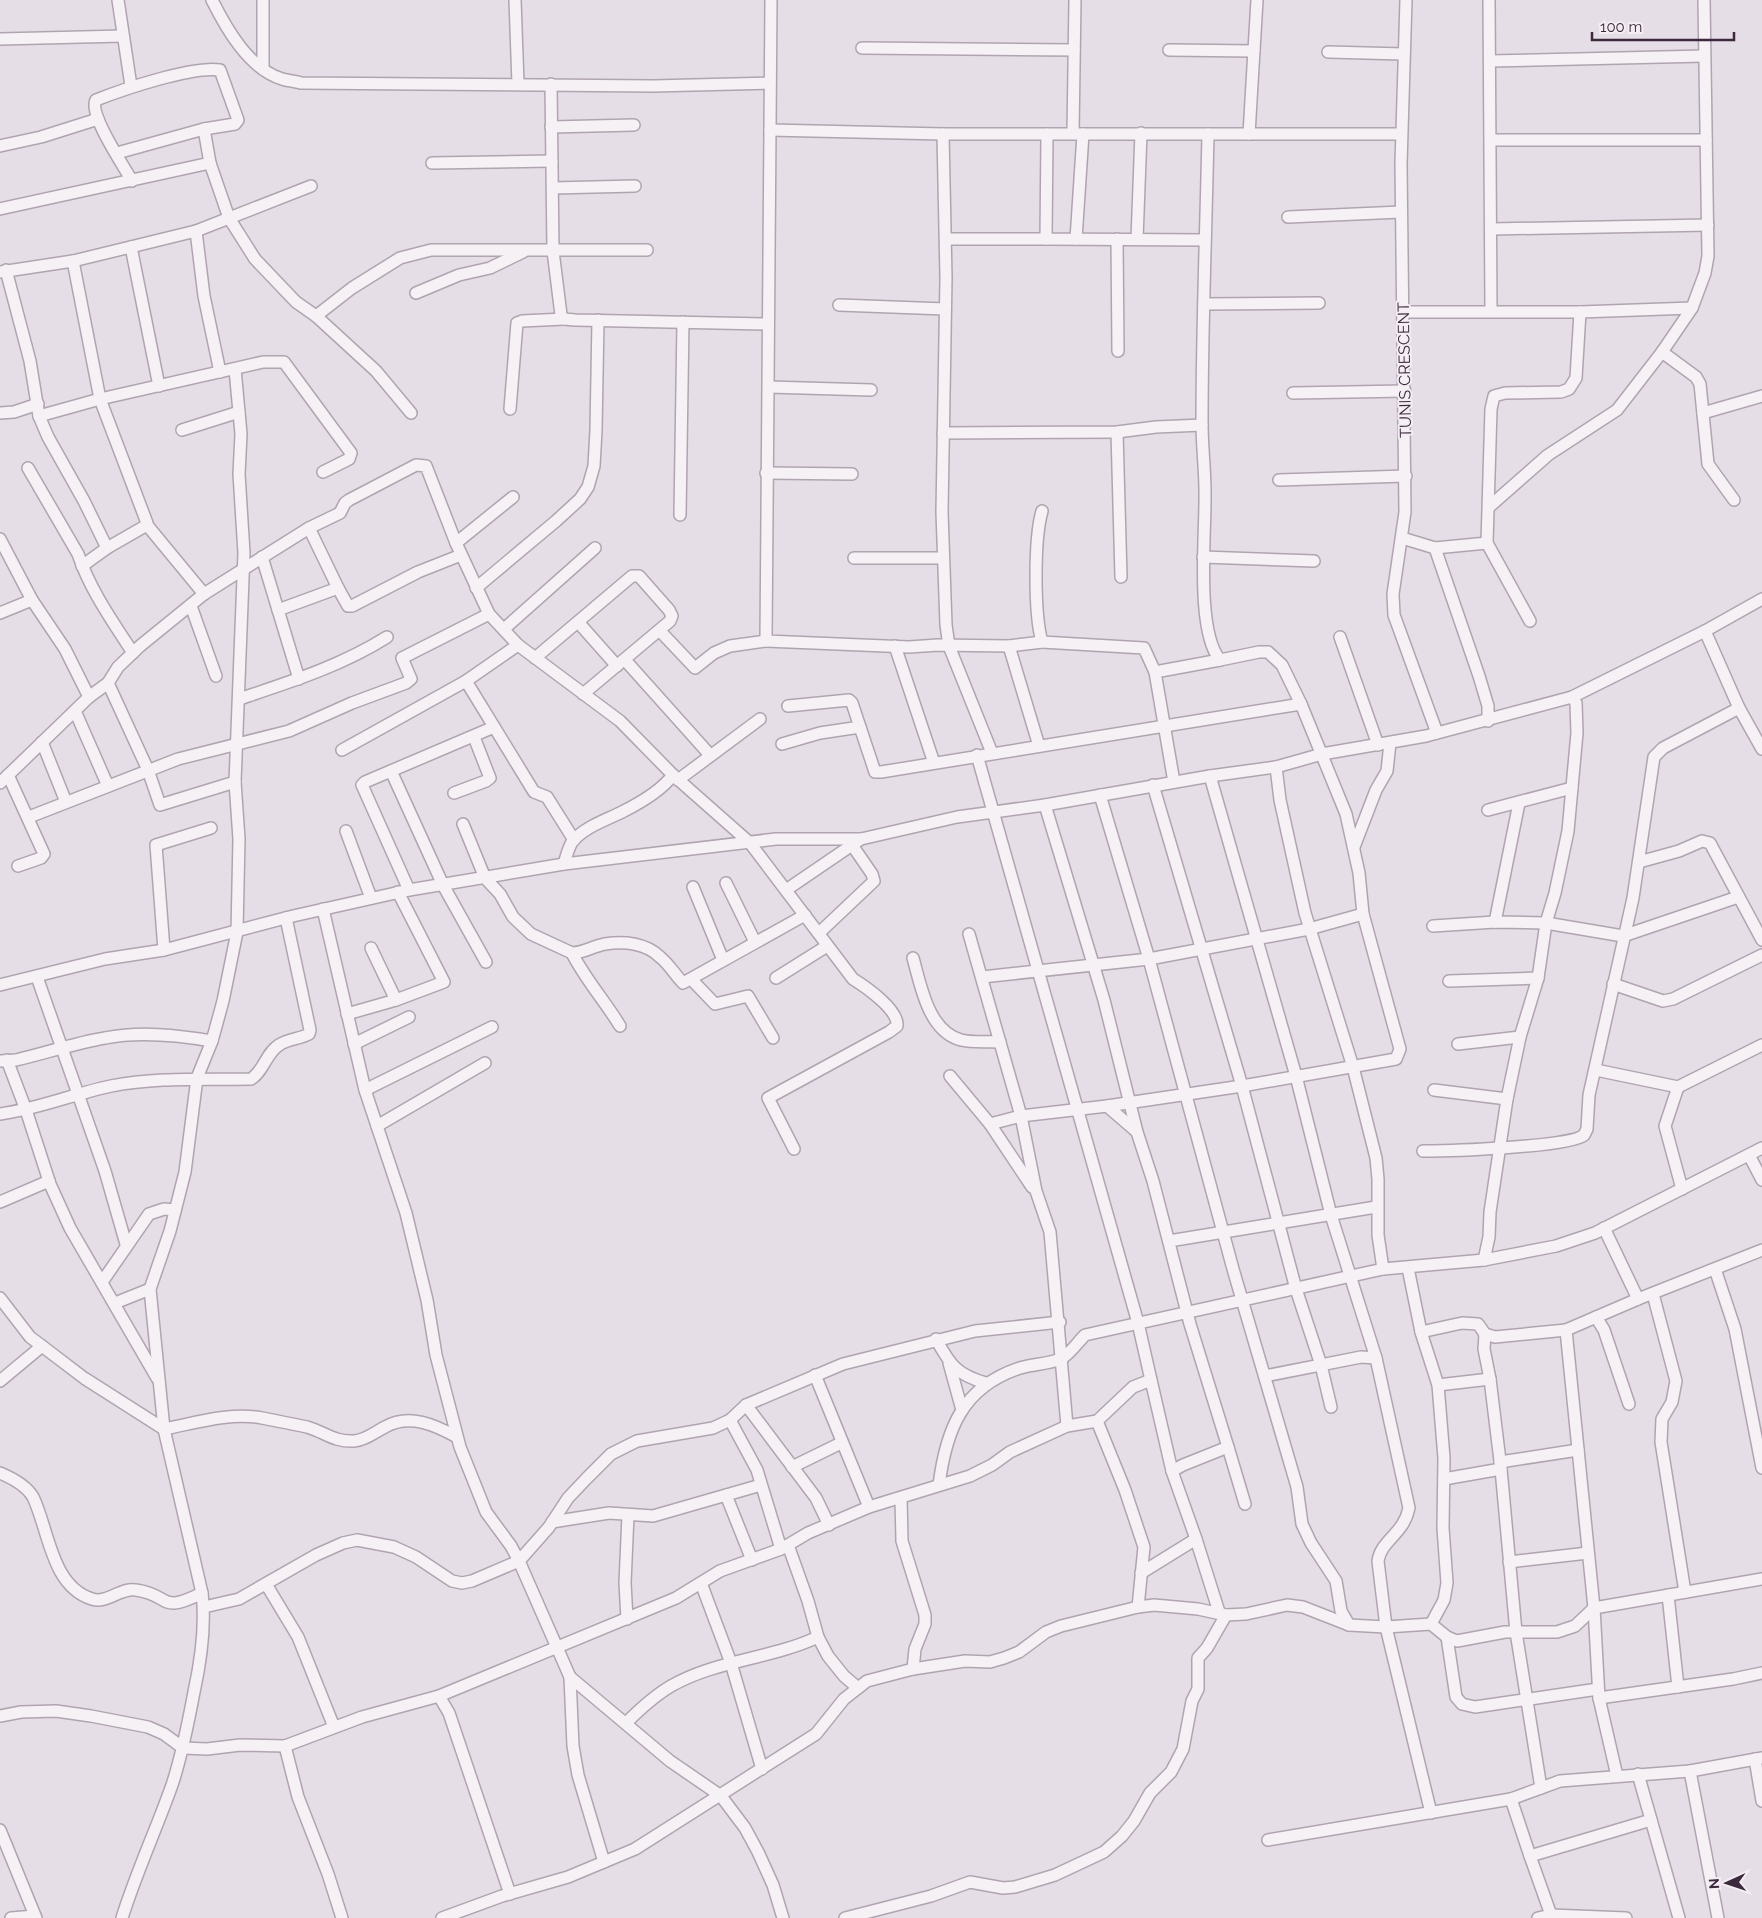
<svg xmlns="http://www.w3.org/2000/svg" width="1762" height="1918" font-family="Raleway,sans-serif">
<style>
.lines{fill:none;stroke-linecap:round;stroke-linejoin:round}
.street-casing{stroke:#b0a4b0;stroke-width:14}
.street{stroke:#f5f1f5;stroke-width:11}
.labels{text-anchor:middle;stroke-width:4;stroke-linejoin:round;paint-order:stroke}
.street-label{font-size:16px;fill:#3c293c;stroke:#f4eef4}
</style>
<rect width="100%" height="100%" fill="#e6dee7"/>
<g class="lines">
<defs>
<g id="street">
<path d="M118,0L131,86"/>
<path d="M212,0C226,28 249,69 282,79C288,81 295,81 301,83L653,86L770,83"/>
<path d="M515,0L518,84"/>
<path d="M771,0L766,641L909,647L938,645L1009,646L1042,642"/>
<path d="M1406,0L1401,164L1405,512L1393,594L1394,615L1437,733"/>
<path d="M1489,0L1491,311"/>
<path d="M0,39L123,36"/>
<path d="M862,48L1074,50"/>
<path d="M1169,50L1254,51"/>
<path d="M1328,52L1403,54"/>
<path d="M1490,61L1704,56"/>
<path d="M263,69V0"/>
<path d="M551,84L553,251L561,315L564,319L575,320L768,324"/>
<path d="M551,127L634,125"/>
<path d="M204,129L210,163L229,218L255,259L296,302L316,316L376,371L411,413"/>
<path d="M770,130L943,134H1401"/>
<path d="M1073,133L1075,0"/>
<path d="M943,134L946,278L942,512L946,625L949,646L992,753"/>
<path d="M1047,134L1046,239L1205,240"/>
<path d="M1249,134L1257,0"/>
<path d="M1491,140H1706"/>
<path d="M0,146L41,137L98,119"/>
<path d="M117,153L204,129L235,124L238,120L220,70C192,66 124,89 96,100C88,114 124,166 132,181"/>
<path d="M432,163L552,161"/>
<path d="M553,188L635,186"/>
<path d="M0,209L210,163"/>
<path d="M1288,217L1401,212"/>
<path d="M1492,229L1708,225"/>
<path d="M196,231L204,296L220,372"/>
<path d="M946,239H1046"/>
<path d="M1076,239L1083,134"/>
<path d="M1117,239L1118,351"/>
<path d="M1137,239L1141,133"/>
<path d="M131,247L159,386"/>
<path d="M73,261L100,399L147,523V525L107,548"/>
<path d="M6,270L30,361L39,416L48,437L84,501L107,548L82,566"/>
<path d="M0,272L73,261L196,231L311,186"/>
<path d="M416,293L459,275L490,268L523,252"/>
<path d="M1204,304L1319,303"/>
<path d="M839,305L945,309"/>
<path d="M1404,312H1580L1692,308"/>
<path d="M316,316L352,288L400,258L431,250H647"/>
<path d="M1662,352L1696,377L1700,384L1708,464L1734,500"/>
<path d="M769,387L871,390"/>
<path d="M1293,393L1405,391"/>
<path d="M510,409L517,323L522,321L564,319"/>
<path d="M0,413L14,412L38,404"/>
<path d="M1703,413L1762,396"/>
<path d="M39,416L100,399L263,362H284L351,453L349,459L323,472"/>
<path d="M182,430L239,412"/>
<path d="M1117,432L1121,577"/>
<path d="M943,433L1117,432L1156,427L1202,425"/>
<path d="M28,468L78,554C90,590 113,622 133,653"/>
<path d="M766,473L852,474"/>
<path d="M1279,480L1406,476"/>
<path d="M1489,507L1548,455L1617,410L1662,352L1692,308L1705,273L1708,256L1704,0"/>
<path d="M1042,511C1034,539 1034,614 1042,642L1144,648L1155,672"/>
<path d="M680,515L683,322"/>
<path d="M147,525L204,594"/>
<path d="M1402,538L1435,548L1487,543"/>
<path d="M0,539L32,600L65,649L89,697"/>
<path d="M456,543L513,497"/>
<path d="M1435,548L1479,676L1488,706V721"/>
<path d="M262,557L299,679"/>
<path d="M1203,557L1314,561"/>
<path d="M854,558H942"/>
<path d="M338,588L348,606H352L418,572L461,555"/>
<path d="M476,588L556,521L580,499L588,487L594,466L596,430L598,320"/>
<path d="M191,606L216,676"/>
<path d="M278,610L338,588L309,528"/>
<path d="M0,613L32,600"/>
<path d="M1530,621L1487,543L1491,409L1494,396L1505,393L1561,392L1569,389L1576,378L1580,312"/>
<path d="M578,622L617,666"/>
<path d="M504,629L595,548"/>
<path d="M660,631L695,668L714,653L730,646L766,641"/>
<path d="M1705,631L1739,708L1762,749"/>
<path d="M1340,637L1378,745"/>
<path d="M895,646L934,763"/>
<path d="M1009,646L1039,746"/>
<path d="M535,658L632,576H639L669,610L672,616L670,621L583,694"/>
<path d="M625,660L710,755"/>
<path d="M466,681L534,792L547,797L574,840"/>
<path d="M108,683L148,770L160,805L235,782"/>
<path d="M239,699C290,682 341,666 387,637"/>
<path d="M788,706L849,700L852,703L875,772H881L1301,704"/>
<path d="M75,711L108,786"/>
<path d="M42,742L66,802"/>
<path d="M782,744L820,733L860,727"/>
<path d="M342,750L466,681L518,645"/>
<path d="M977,755L1138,1323L1151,1380"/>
<path d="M1276,767L1280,800L1305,913L1353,1067L1376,1158L1378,1179V1235L1383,1269"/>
<path d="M391,771L443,885L486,962"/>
<path d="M8,775L44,854L41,858L18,866"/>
<path d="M1210,776L1296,1076L1331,1215L1376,1358L1361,1357L1265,1376"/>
<path d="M678,780L760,719"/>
<path d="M1174,782L1155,672L1220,660"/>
<path d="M0,783L89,697L108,683L118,667L140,646L204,594L309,528L340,513L345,503L349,500L416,465L426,466L456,543L489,614L518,645L620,721L673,775L750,843L853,979C866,987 899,1010 897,1026L889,1032L768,1098L794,1149"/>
<path d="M1153,785L1242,1086L1296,1289L1321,1365L1331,1407"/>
<path d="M454,793L486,781L490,778L474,737"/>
<path d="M1100,795L1149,959L1233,1269L1297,1487L1302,1524L1311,1543L1336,1581L1341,1611L1349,1625"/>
<path d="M1045,805L1104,1000L1137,1132L1153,1181L1190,1324L1228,1447L1183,1465L1172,1471"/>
<path d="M1488,810L1572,788"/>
<path d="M29,817L178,759L289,731L352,703L406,683L411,679L402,658L489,614"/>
<path d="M463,824L485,878L500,894L513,917L531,934L572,953C584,953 593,946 605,944C624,941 646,943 660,957C669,964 675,975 683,983L805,915"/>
<path d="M346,831L371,898"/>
<path d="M1354,847L1376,790L1387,771L1390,743"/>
<path d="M1639,862L1679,851L1702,841L1710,843L1762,940"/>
<path d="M564,864C566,857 568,849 572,842C584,827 606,820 622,812C640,803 661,791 673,775"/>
<path d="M726,883L755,942"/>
<path d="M693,887L723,960"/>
<path d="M409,890L362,785L365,782L494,727"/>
<path d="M786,890L852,845"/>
<path d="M323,909L365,1090L406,1213L427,1300L436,1355L460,1447L486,1512L511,1546L519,1561L570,1677L670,1761L721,1796L745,1828L758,1852L773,1885L783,1918"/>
<path d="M1495,922L1519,803"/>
<path d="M1433,926L1495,922L1546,923L1623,936L1738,897"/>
<path d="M819,933L874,881L872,874L852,845L861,839"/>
<path d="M969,934L1021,1116L1036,1191L1050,1232L1067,1426"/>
<path d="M371,948L396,1000"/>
<path d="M164,950L156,845L211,828"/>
<path d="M572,953C585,979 605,1001 620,1026"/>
<path d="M913,958C921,986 928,1031 961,1040C973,1043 988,1041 1000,1042"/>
<path d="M37,977L105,1171L126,1244"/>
<path d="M982,977L1149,959L1309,929L1363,914L1359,873L1346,814L1301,704L1282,665L1268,652H1259L1220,660C1195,630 1206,531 1205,492C1205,469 1202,446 1202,423C1202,327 1206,231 1208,134"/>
<path d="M776,978L827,946"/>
<path d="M691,979L715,1004L748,996L773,1038"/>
<path d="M1449,981L1538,978"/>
<path d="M1613,984L1663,1001L1673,999L1762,955"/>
<path d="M0,985L105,959L164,950L293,916L409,890L564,864L776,839H861L957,817L1045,805L1210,776L1276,767L1322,754L1426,736L1572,697L1705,631L1762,599"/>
<path d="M347,1014L396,1000L444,982L398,892"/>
<path d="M354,1044L409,1017"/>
<path d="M1458,1044L1520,1037"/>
<path d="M7,1060L26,1110L50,1184L70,1228L157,1378"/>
<path d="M1,1061L16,1060C46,1053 75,1043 105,1038C140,1031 177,1035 212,1041"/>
<path d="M1596,1070L1678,1087L1762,1045"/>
<path d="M950,1076L990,1124L1032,1187"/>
<path d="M1678,1087L1665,1126L1682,1189"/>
<path d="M365,1090L492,1027"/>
<path d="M1434,1090L1507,1099"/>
<path d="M1107,1106L1136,1131"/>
<path d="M0,1114C38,1109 73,1094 111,1086C157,1077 204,1080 251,1079C264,1071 266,1053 279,1045C287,1039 300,1039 309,1034L310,1030L286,918"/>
<path d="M990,1124L1021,1116L1107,1106L1242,1086L1396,1059L1400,1049L1363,914"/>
<path d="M377,1126L485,1063"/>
<path d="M1423,1151C1447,1151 1572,1147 1584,1135L1587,1129L1589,1095L1633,898L1654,757L1663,748L1739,708"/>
<path d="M1749,1155L1762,1180"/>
<path d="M0,1202L49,1181"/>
<path d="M1604,1228L1638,1299"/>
<path d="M1169,1241L1376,1207"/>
<path d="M1484,1260L1489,1237L1490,1212L1507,1099L1520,1037L1538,978L1546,923L1555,893L1568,831L1577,733L1576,703L1572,697"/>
<path d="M1408,1268L1421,1332L1438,1385L1444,1458L1443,1528L1447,1583L1444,1600L1431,1624"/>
<path d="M1715,1269L1735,1329L1762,1468"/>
<path d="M102,1282L149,1214L164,1209L175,1210"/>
<path d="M1653,1294L1676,1381L1672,1402L1662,1419L1661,1442L1685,1592"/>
<path d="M0,1298L30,1337L42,1346L84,1378L164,1429C195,1423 231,1412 262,1418C277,1421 293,1424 307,1427C325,1432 333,1442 354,1441C366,1440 375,1432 385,1427C409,1413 435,1425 457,1437"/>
<path d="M115,1303L150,1289"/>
<path d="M1596,1317L1604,1330L1629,1404"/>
<path d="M1421,1332L1462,1323L1478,1324L1485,1334L1495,1337L1566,1330"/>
<path d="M1485,1334L1484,1349L1490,1379L1501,1469L1516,1632L1541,1788"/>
<path d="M936,1339C950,1365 957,1375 986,1383"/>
<path d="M1376,1358L1409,1508C1404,1534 1381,1540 1378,1561L1386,1627L1431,1813"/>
<path d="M949,1363L962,1410"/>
<path d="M815,1375L869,1507"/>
<path d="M0,1381L42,1346"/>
<path d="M1438,1385L1490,1379"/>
<path d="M746,1405L816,1498L829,1525"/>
<path d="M730,1420L757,1470L781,1549"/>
<path d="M1228,1447L1245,1504"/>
<path d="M1500,1462L1578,1450"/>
<path d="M792,1467L841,1443"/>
<path d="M0,1473C12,1478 26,1485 33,1497C49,1530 51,1586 92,1599C107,1604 121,1587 136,1590C172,1595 158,1615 202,1593"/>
<path d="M1444,1479L1501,1469"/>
<path d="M939,1485C946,1430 962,1387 1020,1368C1033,1364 1048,1364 1061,1359C1069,1355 1078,1342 1085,1335L1383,1269L1484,1260L1556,1246L1595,1233L1762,1148"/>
<path d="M726,1495L752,1560"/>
<path d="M901,1498L902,1541L925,1615V1624L915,1649L913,1669"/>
<path d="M552,1522L609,1513L653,1516L761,1485"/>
<path d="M1196,1539L1219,1612"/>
<path d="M788,1545L808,1601L818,1637L828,1656L844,1676L858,1688"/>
<path d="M1509,1562L1588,1553"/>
<path d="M701,1583L731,1663L762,1769"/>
<path d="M266,1584L298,1637L334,1727"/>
<path d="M1668,1595L1678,1687"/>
<path d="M204,1607L239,1599L316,1555L343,1543L357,1540L394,1547L416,1557L452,1581L462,1583L472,1581L519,1561L549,1527L568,1498L586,1479L611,1454L637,1441L713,1428L730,1420L746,1405L843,1364L975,1331L1060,1322"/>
<path d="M1138,1607L1154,1605L1198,1609L1226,1615L1246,1614L1287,1605L1303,1607L1349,1625L1386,1627L1431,1624L1447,1637L1457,1641L1505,1632H1557L1575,1626L1594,1608L1762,1579"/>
<path d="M627,1619L625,1583L628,1515"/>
<path d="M1447,1637L1456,1697L1462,1704L1475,1707L1598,1689"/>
<path d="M570,1677L573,1746L578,1775L604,1862"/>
<path d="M439,1696L449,1713L510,1894"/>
<path d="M1599,1698L1733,1679L1762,1673"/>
<path d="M0,1716L21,1712L56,1711L91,1716L148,1727L164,1734L183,1748L207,1749L240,1745L285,1746L362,1717L439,1696L676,1598L720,1571L781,1549L808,1533L869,1507L970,1476L992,1465L1010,1452L1067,1426L1097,1421L1133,1387L1151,1380L1172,1471L1196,1539L1141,1573"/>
<path d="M626,1723C640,1709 654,1696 671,1686C716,1660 771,1659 818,1637"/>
<path d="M285,1746L298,1797L328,1874L342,1918"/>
<path d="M1755,1759L1762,1801"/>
<path d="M1690,1771L1718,1918"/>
<path d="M1638,1774L1679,1918"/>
<path d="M1617,1776L1599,1698L1594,1608L1566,1330L1638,1299L1762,1250"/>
<path d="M1511,1799L1530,1856L1651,1820"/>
<path d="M0,1830L36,1918"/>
<path d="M1268,1840L1511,1799L1560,1781L1690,1771L1762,1758"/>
<path d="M1530,1856L1551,1915"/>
<path d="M11,1918L35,1916"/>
<path d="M122,1918C136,1873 156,1830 172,1785C182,1755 188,1724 194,1692C201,1660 206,1626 202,1593L164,1429L150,1289L170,1231L185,1172L197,1078L212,1041L223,1001L237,932L239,839L235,782L244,553L239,474L241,434L235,369"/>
<path d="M442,1918L502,1896L568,1877L635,1849L816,1734L844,1699L867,1681L913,1669L965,1661L990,1662L1004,1658L1019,1652L1046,1632L1061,1626L1138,1607L1144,1547L1125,1490L1097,1421"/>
<path d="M845,1918L931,1896L970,1882L1003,1888L1015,1887L1055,1875L1104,1852L1122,1836L1134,1821L1150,1793L1171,1772L1183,1749L1192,1701L1198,1689V1658L1207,1648L1226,1615"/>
<path d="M1538,1918L1551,1915L1626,1918"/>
</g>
</defs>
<use href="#street" class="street-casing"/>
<use href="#street" class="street"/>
</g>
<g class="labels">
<g class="street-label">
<text transform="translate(1404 370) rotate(-91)" y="6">TUNIS CRESCENT</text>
</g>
</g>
<g transform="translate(1727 1883) rotate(267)" stroke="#f4eef4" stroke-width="4" paint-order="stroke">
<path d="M0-4L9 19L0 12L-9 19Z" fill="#3c293c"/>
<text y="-8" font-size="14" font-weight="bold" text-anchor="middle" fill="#3c293c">N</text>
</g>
<path d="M1592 32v8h142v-8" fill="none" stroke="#3c293c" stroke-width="2.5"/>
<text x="1600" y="32" font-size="15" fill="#3c293c" stroke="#f4eef4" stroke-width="4" paint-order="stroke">100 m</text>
</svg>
